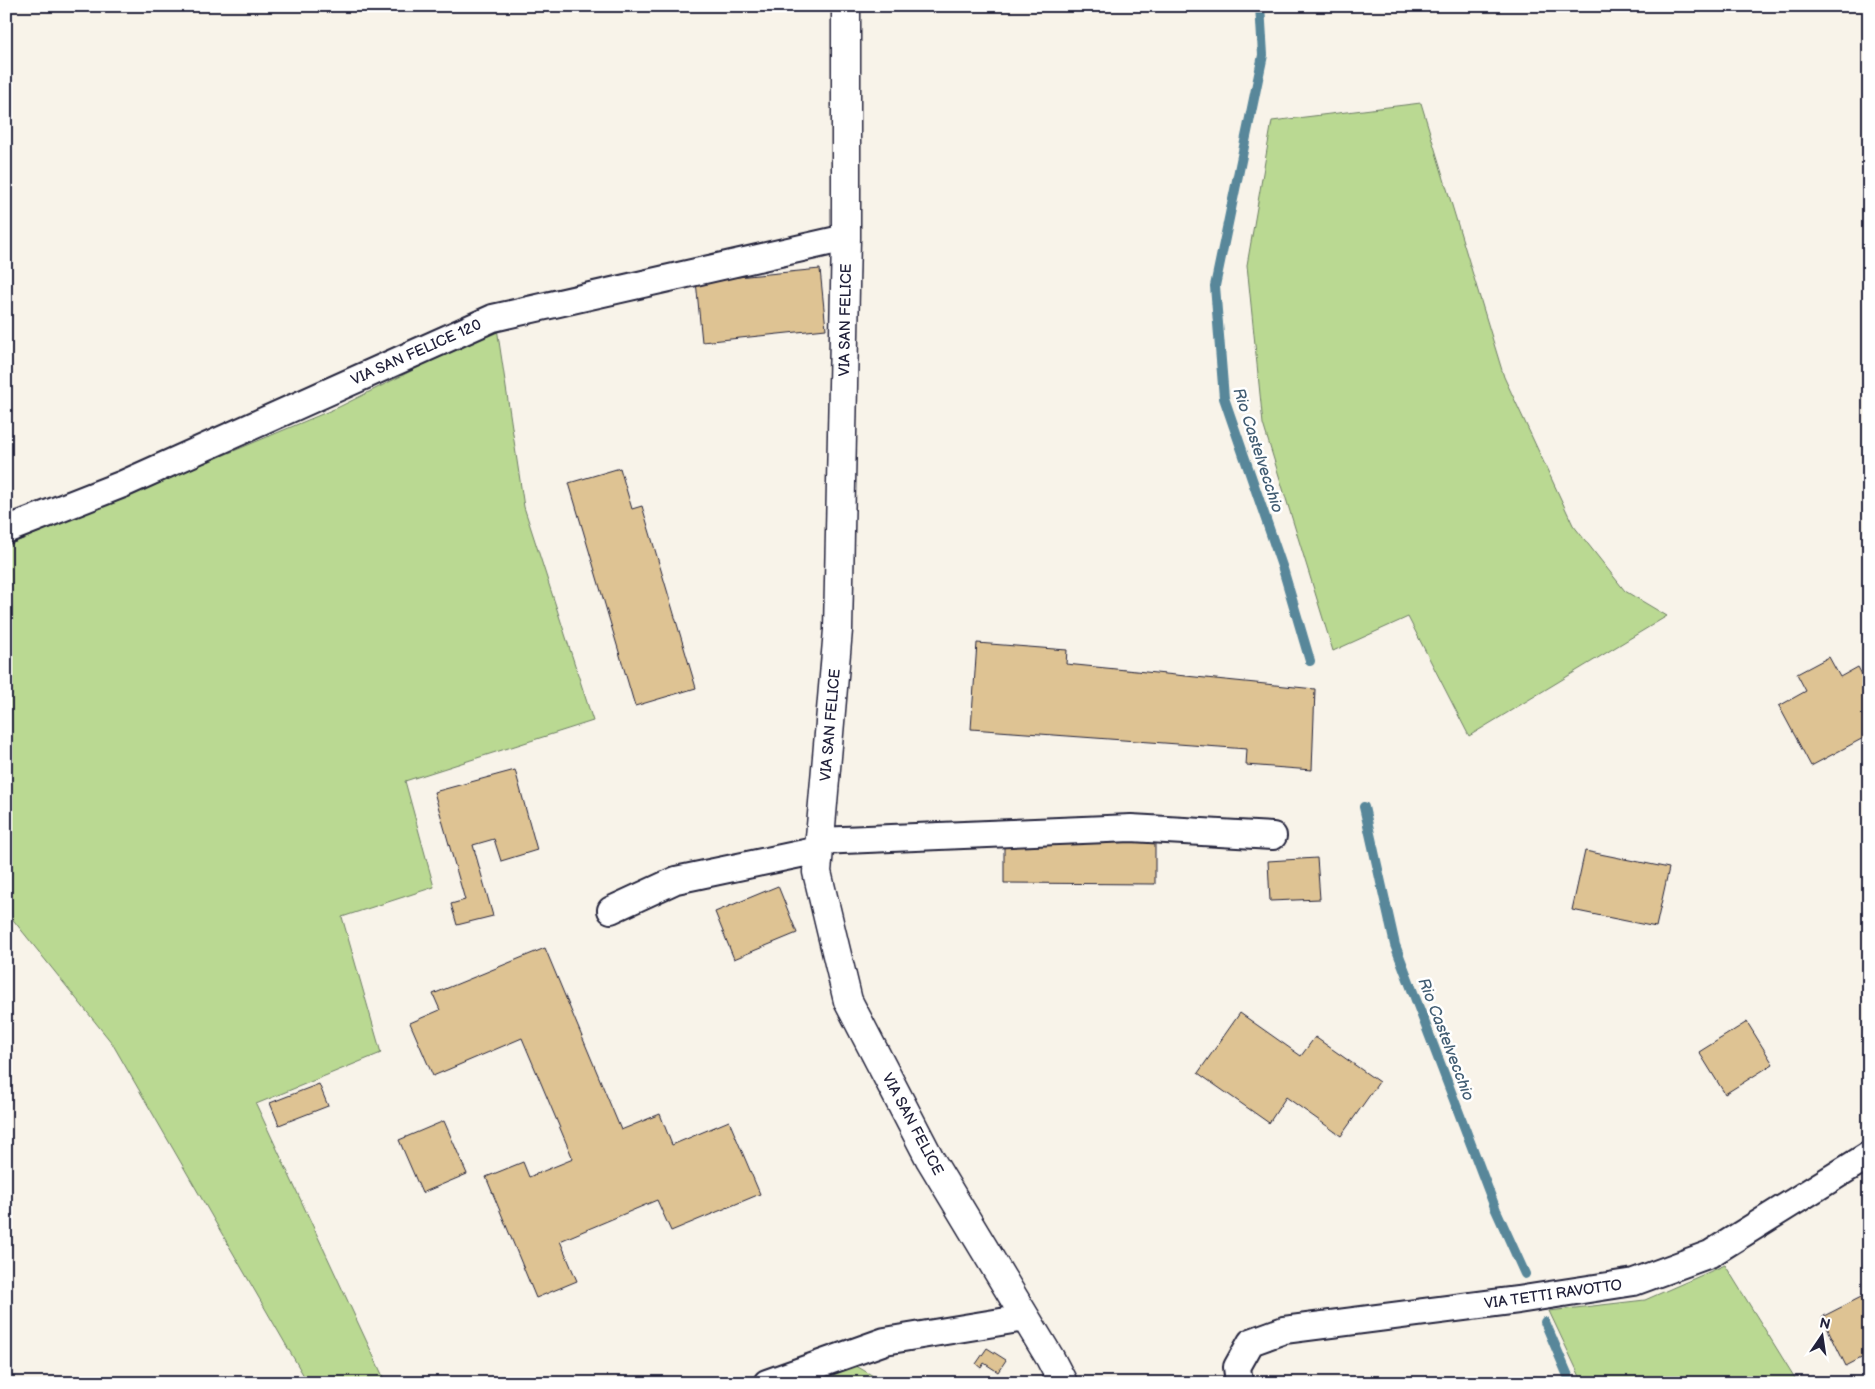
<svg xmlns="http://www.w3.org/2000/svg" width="1875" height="1389" font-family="'Balsamiq Sans',sans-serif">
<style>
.green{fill:#bad992;stroke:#6e7e66}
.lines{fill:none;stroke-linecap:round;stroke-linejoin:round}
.stream{stroke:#59879a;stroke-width:10}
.building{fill:#dec393;stroke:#22223b}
.street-casing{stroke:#22223b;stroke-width:30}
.secondary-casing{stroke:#22223b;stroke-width:31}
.street{stroke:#fff;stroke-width:26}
.secondary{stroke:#fff;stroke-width:28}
.labels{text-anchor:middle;stroke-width:5;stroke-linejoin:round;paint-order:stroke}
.street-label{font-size:15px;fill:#22223b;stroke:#fff}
.water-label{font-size:16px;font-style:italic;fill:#425d73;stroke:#fff}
</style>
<rect width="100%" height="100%" fill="#f8f3e9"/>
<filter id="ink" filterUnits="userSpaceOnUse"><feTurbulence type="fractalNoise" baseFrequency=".02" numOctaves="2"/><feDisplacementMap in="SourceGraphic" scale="10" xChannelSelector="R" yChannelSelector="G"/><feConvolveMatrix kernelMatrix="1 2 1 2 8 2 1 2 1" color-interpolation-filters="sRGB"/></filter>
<g filter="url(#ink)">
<g class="green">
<path d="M1421,103L1504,377L1573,525L1625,591L1667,616L1469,736L1408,617L1333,651L1263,424L1247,265L1272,121Z"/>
<path d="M497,328L524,507L593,721L405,781L434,887L342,917L381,1053L256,1104L386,1383H308L112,1043L6,911V546L339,407Z"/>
<path d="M1725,1265L1798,1383H1583L1549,1311L1645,1300Z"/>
<path d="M853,1364L885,1383H796Z"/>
</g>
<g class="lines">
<g class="stream">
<path d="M1260,6L1263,55L1215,286L1224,398L1283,569L1310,661"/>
<path d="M1364,807L1395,945L1496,1210L1525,1274"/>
<path d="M1545,1322L1571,1383"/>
</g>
</g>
<g class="building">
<path d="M820,269L826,329L702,342L696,281Z"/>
<path d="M620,468L632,509L642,506L696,688L635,706L569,483Z"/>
<path d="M977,643L1067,650L1066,664L1315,689L1312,770L1246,765L1247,749L971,729Z"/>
<path d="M1829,657L1840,677L1858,667L1869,687V735L1811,766L1779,706L1806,691L1797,674Z"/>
<path d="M515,770L537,850L501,861L494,839L473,845L493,916L457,925L451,904L465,900L434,792Z"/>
<path d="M1004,838L1155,839V884L1004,883Z"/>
<path d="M1585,851L1669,868L1656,927L1572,910Z"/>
<path d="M1317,858L1320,899L1270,901L1268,861Z"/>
<path d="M778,886L797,933L734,959L715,912Z"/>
<path d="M545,948L621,1130L660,1114L672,1145L729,1121L760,1194L671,1231L657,1200L560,1241L577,1281L536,1298L486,1177L523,1162L529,1177L573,1159L522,1038L433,1076L410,1023L440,1010L433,994Z"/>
<path d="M1240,1013L1301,1056L1315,1037L1379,1082L1341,1136L1286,1097L1269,1123L1198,1073Z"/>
<path d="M1747,1022L1773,1064L1725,1094L1699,1052Z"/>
<path d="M319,1084L328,1106L279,1125L270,1103Z"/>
<path d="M444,1121L467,1174L422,1193L399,1140Z"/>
<path d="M1869,1293V1354L1846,1366L1822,1317Z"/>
<path d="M987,1348L1006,1360L998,1372L984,1363L981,1368L976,1364Z"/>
</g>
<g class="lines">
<defs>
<g id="street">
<path d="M6,530L123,484L493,318L846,238"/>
<path d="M819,841L1131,828L1273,836"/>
<path d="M611,910L676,880L819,850"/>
<path d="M767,1383L885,1341L1025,1318"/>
<path d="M1239,1383L1237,1367L1251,1342L1284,1330L1518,1300L1634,1282L1710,1254L1869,1155"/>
</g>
<path id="secondary" d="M846,6V238L838,630L817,872L848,1001L930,1159L1050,1358L1063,1383"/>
</defs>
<use href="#street" class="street-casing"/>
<use href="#secondary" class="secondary-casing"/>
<use href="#street" class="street"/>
<use href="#secondary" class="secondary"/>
</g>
</g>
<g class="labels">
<g class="street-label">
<text transform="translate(845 320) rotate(-89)" y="5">VIA SAN FELICE</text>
<text transform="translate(416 352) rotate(-24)" y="5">VIA SAN FELICE 120</text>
<text transform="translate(830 725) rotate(-85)" y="5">VIA SAN FELICE</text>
<text transform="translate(913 1124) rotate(62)" y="5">VIA SAN FELICE</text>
<text transform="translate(1553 1294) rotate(-8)" y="5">VIA TETTI RAVOTTO</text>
</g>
<g class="water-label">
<text transform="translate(1259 450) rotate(72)" y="6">Rio Castelvecchio</text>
<text transform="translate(1447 1039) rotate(69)" y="6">Rio Castelvecchio</text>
</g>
</g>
<rect width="1875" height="1389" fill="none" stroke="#fff" stroke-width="25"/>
<rect x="12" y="12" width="1850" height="1364" fill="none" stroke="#22223b" stroke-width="2" filter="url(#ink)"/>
<g transform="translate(1822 1336) rotate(13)" stroke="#ffffff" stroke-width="4" paint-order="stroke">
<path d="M0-4L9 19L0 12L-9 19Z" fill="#22223b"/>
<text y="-8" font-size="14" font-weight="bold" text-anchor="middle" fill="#22223b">N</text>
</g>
</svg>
